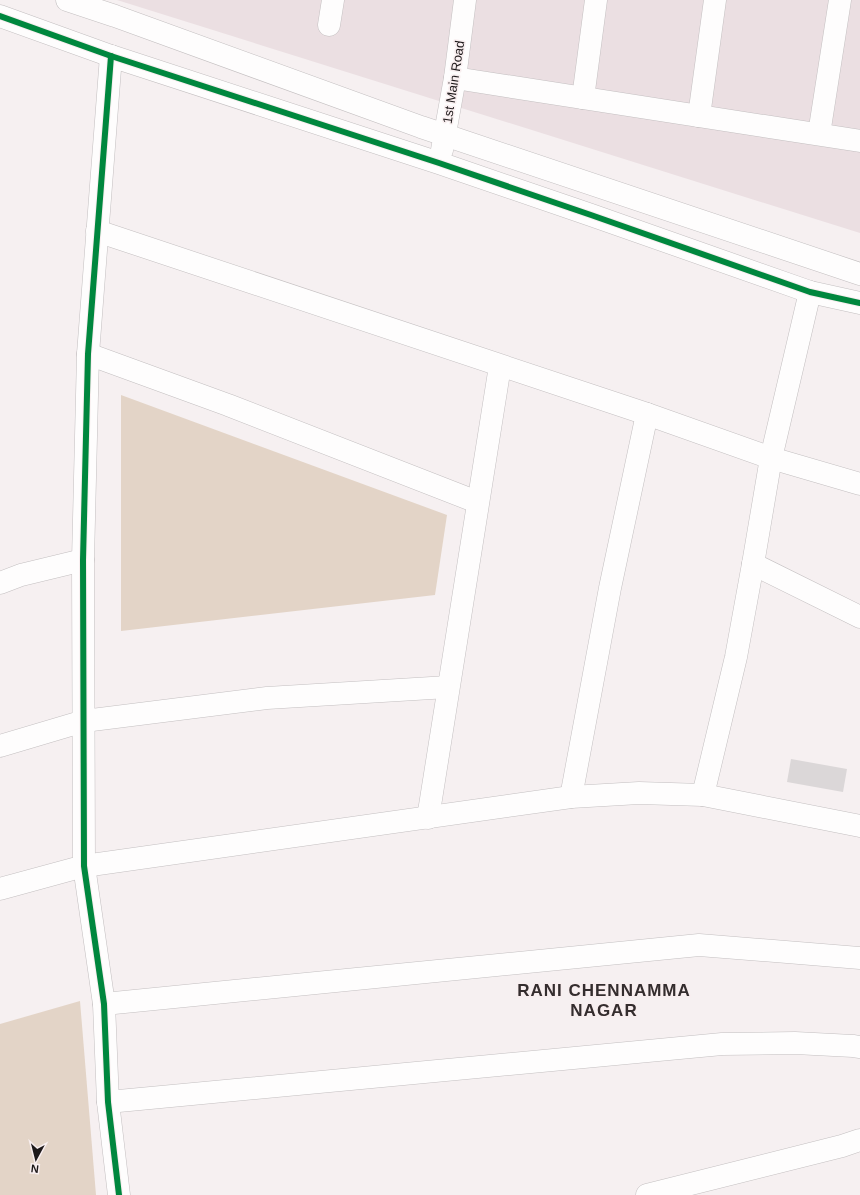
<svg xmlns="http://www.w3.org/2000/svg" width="860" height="1195" font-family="Helvetica,sans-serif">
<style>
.built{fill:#ebdfe2}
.green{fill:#e3d4c7}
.building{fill:#dbd7d8}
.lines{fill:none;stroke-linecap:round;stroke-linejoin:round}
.street-casing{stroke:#c3bfc0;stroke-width:23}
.street{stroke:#fefdfd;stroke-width:22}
.cycleway-casing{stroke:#f8eeef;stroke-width:8}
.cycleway{stroke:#00873e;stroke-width:6}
.labels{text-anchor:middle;stroke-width:3;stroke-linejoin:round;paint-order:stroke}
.street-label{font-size:13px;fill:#1d191a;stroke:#f8eeef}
.district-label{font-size:17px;font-weight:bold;letter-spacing:1px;fill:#342d2e;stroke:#f8eeef}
</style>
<rect width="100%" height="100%" fill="#f6f0f1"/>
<path class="built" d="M117,0H860V233Z"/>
<g class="green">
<path d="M121,395L447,515L435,595L121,631Z"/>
<path d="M80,1001L96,1195H0V1024Z"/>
</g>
<path class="building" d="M791,759L847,769L843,792L787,782Z"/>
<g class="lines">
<defs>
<g id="street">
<path d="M67,0L115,16L421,127L860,274"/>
<path d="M0,16L111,56L439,163L591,215L810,292L860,303"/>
<path d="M329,25L333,0"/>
<path d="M111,56L88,354L83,560L84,866L104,1004L108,1102L119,1195"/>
<path d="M455,78L860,141"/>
<path d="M583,98L596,0"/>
<path d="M699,116L715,0"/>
<path d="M819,134L840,0"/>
<path d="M442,150L455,78L465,0"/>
<path d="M97,231L647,414L771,458L860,484"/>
<path d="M88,354L228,405L477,502"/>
<path d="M753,564L860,617"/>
<path d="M0,583L21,575L83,560"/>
<path d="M0,746L84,721L267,698L448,687"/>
<path d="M703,795L736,657L753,564L771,458L810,292"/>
<path d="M571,797L610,588L647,414"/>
<path d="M428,818L500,366"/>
<path d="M0,889L84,866L571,797L639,793L703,795L860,826"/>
<path d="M104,1004L699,945L860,958"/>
<path d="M108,1102L722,1044L795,1043L853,1046L860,1047"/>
<path d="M647,1195L842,1146L860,1140"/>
</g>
</defs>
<use href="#street" class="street-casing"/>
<use href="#street" class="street"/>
<defs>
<g id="cycleway">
<path d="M0,16L111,56L439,163L591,215L810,292L860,303"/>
<path d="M111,56L88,354L83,560L84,866L104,1004L108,1102L119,1195"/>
</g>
</defs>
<use href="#cycleway" class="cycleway-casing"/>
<use href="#cycleway" class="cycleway"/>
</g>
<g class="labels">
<g class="street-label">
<text transform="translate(453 82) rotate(-81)" y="5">1st Main Road</text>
</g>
<g class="district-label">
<text x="604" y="996">RANI CHENNAMMA<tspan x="604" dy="20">NAGAR</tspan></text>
</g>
</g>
<g transform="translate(36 1159) rotate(187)" stroke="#f8eeef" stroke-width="3" paint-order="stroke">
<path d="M0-3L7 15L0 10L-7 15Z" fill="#1d191a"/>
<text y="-6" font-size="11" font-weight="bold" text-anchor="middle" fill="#1d191a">N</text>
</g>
</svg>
